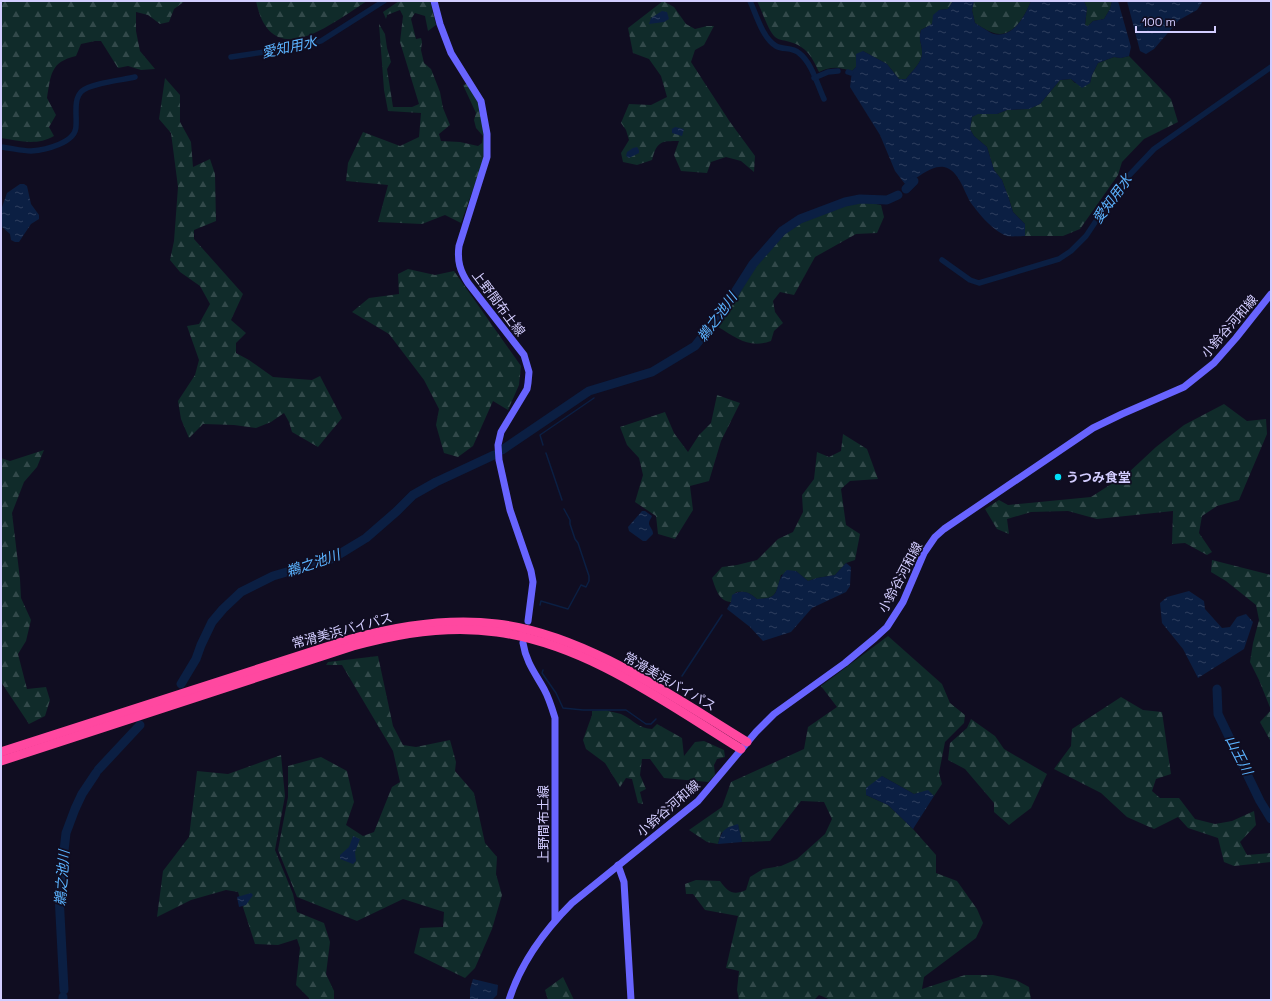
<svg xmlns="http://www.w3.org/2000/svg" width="1272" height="1001" font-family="'Space Grotesk','Noto Sans JP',sans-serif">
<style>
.forest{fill:url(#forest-firs)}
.water{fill:url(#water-ripples)}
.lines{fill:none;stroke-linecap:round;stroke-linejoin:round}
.stream{stroke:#0b1f43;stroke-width:1.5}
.canal{stroke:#0b1f43;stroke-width:5.5}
.river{stroke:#0b1f43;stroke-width:9}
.secondary{stroke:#6864ff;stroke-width:7}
.highway{stroke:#ff48a0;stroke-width:9}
.poi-dot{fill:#00e0f8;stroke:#100d21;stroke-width:1.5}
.labels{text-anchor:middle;stroke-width:3.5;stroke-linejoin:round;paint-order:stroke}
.street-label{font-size:13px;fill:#d3cdff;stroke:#100d21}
.poi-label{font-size:13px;font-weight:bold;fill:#d3cdff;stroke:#100d21;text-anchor:start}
.water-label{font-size:14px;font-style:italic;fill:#5bb3ff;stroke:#100d21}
</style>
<defs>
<pattern id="forest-firs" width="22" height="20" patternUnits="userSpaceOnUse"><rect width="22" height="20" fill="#102b2a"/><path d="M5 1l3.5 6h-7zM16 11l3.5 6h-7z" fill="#32494a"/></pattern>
<pattern id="water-ripples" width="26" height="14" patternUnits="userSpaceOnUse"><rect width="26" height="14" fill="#0b1f43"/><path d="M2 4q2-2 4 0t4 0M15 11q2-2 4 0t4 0" fill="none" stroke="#2e3e5f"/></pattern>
</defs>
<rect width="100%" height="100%" fill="#100d21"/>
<g class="forest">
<path d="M1,1H185L174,9L169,22L160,24L148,15L136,12V31L140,51L155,69L141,70L128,66L118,68L101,41H95L81,44L76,56C50,62 51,75 47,98L56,115L49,127L54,136C37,146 19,141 1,138Z"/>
<path d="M256,1H367C331,24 271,74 256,1Z"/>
<path d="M399,1H430L436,25L428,31L425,16L415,13L411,19L416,39L421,38L422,42L421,50L424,63L431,69L440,92L443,108L450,125L439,134L441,141L460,142L478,146L482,143L483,136L476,128L474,120L476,113L463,85L467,84L480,104L486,153L461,223L445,215L422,224L378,222L388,185L346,181L348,163L363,132L400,146L419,137L421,113L388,111L384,90L379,24L385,34L387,48L391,62L387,69L393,107H412L419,104L400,42L403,16L400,10L387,15L386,19L383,12Z"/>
<path d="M663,1L674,7L686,24L695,29L707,26H714L704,45L695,50L691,62L730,122L755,156L754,172L741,161L726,157L711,162L707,173L681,171L674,155L679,141C661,141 657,141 652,160L637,165L623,162L621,153L629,140L626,130L621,123L629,104L651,105L667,97L661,76L649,59L633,53L628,28Z"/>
<path d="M757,1H953L948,9L939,10L932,24L921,30C918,41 922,42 922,52C923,62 912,71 906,79H899L887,64L863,51L856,67L852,71C837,67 832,66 819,72C812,57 807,47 790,42C785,40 780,41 775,37C768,30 762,11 757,1Z"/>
<path d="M974,1H1031C1025,16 1012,41 991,32C986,30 980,26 975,23L972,10Z"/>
<path d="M1084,1H1112L1110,9L1104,19L1093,21L1088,26L1085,25L1087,8Z"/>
<path d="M1129,56L1171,99L1178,122L1144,139L1122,162L1118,175L1080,229L1063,236H1025V224L1013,212L1009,199L1002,180L994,170L987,147L974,136L970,129L972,117L977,114H997L1007,110L1028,109L1040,104L1060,80L1071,79L1075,83H1090L1092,75L1098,63L1114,57L1121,58Z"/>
<path d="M165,78L180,95V122L191,142L193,167L210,159L215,174L216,221L194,230V239L243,294L231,320L246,333L236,343V353L249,360L273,377L312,380L320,376L342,418L318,447L292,432L289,422L284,413L271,422L256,428L234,425L203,424L189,438L181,419L178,401L195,375L199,360L187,326L199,324L210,304L200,286L180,272L170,260L174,241L178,187L171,133L159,119Z"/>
<path d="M861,201L881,205L884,217L877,233L856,234L815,257L794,295L780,292L773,301L775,312L783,323L774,331L771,341C749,349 737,338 718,327L755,266L784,232L802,222L844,205Z"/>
<path d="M408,269L435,275L454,271L521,366L519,385L508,410L493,401L473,446L458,457L444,453L436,425L439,409L424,380L389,334L352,312L369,298L399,294L398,274Z"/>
<path d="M717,395L740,403L721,441L709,481L690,486L693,510L675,539L658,534L656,516L635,502L643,475L639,458L627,445L620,427L665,412L674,433L688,452L699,435L711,423Z"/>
<path d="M1224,404L1247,421L1266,419L1267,434L1239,500L1217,506L1202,516L1199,533L1212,552L1207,555L1185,543L1172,544L1173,511L1097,519L1068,511L1031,512L1007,519L1009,534L997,529L985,509L999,500L1008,505L1091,497L1127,474L1156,447L1184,425Z"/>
<path d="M843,434L867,449L878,479L850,481L841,489L846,525L860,534L855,560L846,563L835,575L817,578L808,581L796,571L781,575C776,593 777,599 757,599C750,593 746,591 736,592L731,602C719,602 715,587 712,578L722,567L737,565L757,560L778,539L793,532L803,512L802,495L814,479L817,452L829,457L841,451Z"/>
<path d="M44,450L37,467L24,482L12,513L20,579L21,598L31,620L26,641L18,654L27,689L46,687L50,700L45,716L29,724L1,682V458L10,461Z"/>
<path d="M1212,560L1271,575V742L1260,722L1271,710L1259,680L1250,662L1253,643L1259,620L1256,605L1226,581L1211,572Z"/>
<path d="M888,636L942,684L950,703L965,715L964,723L945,742L939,773L942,784L934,796L928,791L914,794L882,776L866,795L888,805L913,829L936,855V873L957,881L977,909L983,923L976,938L924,977L922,989L965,975H993L1016,980L1029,987L1031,1000H831L819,995L814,1000H739L737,990L739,971L726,968L738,916L705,910L693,894H686L685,884L696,880L720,881C728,892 733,896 746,890L750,877L763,869L781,866L797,859L825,834L832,819L824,802L801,801L770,841L742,842L738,825L721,833L718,844L707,842L689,830L722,807L731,782L804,749L808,727L837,707L821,686Z"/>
<path d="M378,656L393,726L403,745L416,747L450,740L456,762L455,771L474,793L485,843L497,857L496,874L502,895L492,929L475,968L465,978L414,953L420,928L443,927L444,912L403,899L357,921L297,897L278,850L288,797V766L321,757L347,771L354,802L346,825L363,836L374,832L392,787L400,782L393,751L342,665H326L328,662Z"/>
<path d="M1121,697L1143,710L1162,712L1171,774L1156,779L1152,791L1160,798H1179L1195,819L1215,824L1232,821L1254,811L1256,825L1240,842L1247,855L1271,853V862L1234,866L1224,862L1218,838L1188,828L1178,817L1154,829L1127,817L1101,793L1054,769L1071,746L1072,729Z"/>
<path d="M607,710C612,713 618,712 623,715C633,720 640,729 652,729L657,724L682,738L684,756L695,742L704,741L724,750L725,757L717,759L714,765L715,775L708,782L664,778L650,759H642L640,775L646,789L640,792L643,804L638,803L632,779L626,778L620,787L605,763L586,749L583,740L592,715V711Z"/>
<path d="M971,719L995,736L1004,749L1047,774L1031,808L1009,825L994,812V803L965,769L948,760L950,743L967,728Z"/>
<path d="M281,755L285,796L275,850L293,894L297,912L324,923L330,942L326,974L334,991V1000H309V998L296,985L300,948L297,939L278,945L255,944L238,892L226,890L191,900L157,917L163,871L189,837L197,771L228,774Z"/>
<path d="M563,977L574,1000H548L545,990Z"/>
</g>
<g class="water">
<path d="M953,1H974L972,10L975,23C980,26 986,30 991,33C1012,41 1025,16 1031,1H1084L1087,8L1085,25L1088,26L1093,21L1104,19L1110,9L1112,1H1118L1131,47L1129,56L1121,58L1114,57L1098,63L1092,75L1090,83L1082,88L1071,79L1060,80L1040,104L1029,109L1007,110L997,114H978L972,117L970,129L974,136L987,147L994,170L1002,180L1009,199L1013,212L1025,224V236C1020,236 1012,237 1007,236C993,231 979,214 971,203C964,192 959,170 944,167C930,165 918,179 905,184L895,171L880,135L850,87L852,71L856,67V54L863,51L887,64L899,79H906C912,71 923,62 922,52C922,42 918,41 921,30L932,24L933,15L939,10L948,9Z"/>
<path d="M1127,1H1203L1197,10L1179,20L1154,49L1146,54L1140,51Z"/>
<path d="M662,11L667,12L669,19L664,22L649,24L651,18Z"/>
<path d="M675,127L684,129L682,136L672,133V129Z"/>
<path d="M637,147L639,150V153L629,158L626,156L627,152L633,148Z"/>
<path d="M20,184H24L27,186L31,204L39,215V219L31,224L19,242H15L11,240L10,234L1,226V210L7,193Z"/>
<path d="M642,511H645L652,516C651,519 649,520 649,524C650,528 653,529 653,534L646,541H643L629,531L628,527Z"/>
<path d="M846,563L851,567L850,586L846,592L812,608L791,632L763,641L750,627L727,609L731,602L732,595C742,589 749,592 757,599C786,599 771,584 787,570L796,571L808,581L817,578L835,575Z"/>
<path d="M1189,591L1204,601L1205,609L1222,628L1230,627L1237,617L1246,614L1253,622L1244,649L1198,678L1183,649L1162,623L1160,603L1167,597Z"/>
<path d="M882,776L914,794L928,790L934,796L913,829L888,805L866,795V788Z"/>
<path d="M738,824L742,842L718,844C722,830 724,828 738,824Z"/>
<path d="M353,836L360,839L355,852L356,861L353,864L340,859V855L349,847Z"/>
<path d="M251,893L253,895L246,905L239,907L237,897Z"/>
<path d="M473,979L498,985L497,995L492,1000H470V989Z"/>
</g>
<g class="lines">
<g class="stream">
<path d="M543,445L540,435L594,398"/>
<path d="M546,453L562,500"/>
<path d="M540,605L541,601L568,609L581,585L586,587L589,581V576L578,543L575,539L570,524V520L564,509"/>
<path d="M543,670L542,673L556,693L563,708L583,710H626L646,724H651L656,719"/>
<path d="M682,676L722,615"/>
</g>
<g class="canal">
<path d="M750,1C756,14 763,39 776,46C783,50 792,47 799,53C812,63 817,84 824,99"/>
<path d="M231,57L305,46L321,41L384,1"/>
<path d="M848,72L851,73"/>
<path d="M814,78L828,72L838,71"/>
<path d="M1,147C11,148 22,151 31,151C45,150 76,143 76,126C77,115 73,99 82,91C91,83 123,80 135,77"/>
<path d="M942,260L970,280L979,283L1059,259L1071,251L1086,236L1120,185L1154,149L1271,67"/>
</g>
<g class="river">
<path d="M906,189L914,181"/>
<path d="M502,450L589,391L652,372L695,346L725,308L753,264L782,231L800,219L845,202L860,199L887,200L898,195"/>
<path d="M181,684L196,659L201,645L212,622L223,609L241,592L273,576L331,559L343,552L366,538L397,511L413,495L436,482L494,455"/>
<path d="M1217,689L1218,714L1260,801L1271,819"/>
<path d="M98,770L140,725"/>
<path d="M64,990L59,895L66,833L75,809L82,794L96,773"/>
<path d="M63,1000V997"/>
</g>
<g class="secondary">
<path d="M434,1L440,24L451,53L481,101L487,134V157L459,246C457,261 460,271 468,283L524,355L529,372L528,383L527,389L501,432L498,445L499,460L510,510L531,571L533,582L528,621"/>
<path d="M523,643C526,662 535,673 544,689C549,698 552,708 555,718V920"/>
<path d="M618,865L624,882L631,1000"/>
<path d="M509,1000C521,962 544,931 572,903L698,801L756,732L774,714L845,663L875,638L887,627L903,602L924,553L935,537L944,529L1093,428L1122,414L1184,387L1214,363L1236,338L1271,294"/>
</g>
<g class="highway">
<path d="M1,752L351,639C398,626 448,618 497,624C585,634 673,697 747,742"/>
<path d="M1,761L353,646C399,633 450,625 497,632C587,644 666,703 741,749"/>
</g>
</g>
<circle class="poi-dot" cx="1058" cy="477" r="4"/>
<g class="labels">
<g class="street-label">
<text transform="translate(499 303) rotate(53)" y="5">上野間布土線</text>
<text transform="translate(1229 326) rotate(-49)" y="5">小鈴谷河和線</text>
<text transform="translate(900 577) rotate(-62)" y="5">小鈴谷河和線</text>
<text transform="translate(342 630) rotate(-15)" y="5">常滑美浜バイパス</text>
<text transform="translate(670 681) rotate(30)" y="5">常滑美浜バイパス</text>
<text transform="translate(668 808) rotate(-41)" y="5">小鈴谷河和線</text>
<text transform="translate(543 824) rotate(-90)" y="5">上野間布土線</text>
</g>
<g class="poi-label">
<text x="1066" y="482">うつみ食堂</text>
</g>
<g class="water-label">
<text transform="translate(289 47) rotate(-12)" y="5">愛知用水</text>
<text transform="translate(1112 199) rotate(-54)" y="5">愛知用水</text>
<text transform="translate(717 317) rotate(-54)" y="5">鵜之池川</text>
<text transform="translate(313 563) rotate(-19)" y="5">鵜之池川</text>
<text transform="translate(1239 755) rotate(63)" y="5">山王川</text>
<text transform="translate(62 878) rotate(-86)" y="5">鵜之池川</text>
</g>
</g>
<rect width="1272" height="1001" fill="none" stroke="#d3cdff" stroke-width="4"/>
<path d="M1136 26v6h79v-6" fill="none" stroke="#d3cdff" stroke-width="2"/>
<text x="1142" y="26" font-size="12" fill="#d3cdff" stroke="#100d21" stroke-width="3" paint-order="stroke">100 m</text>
</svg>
